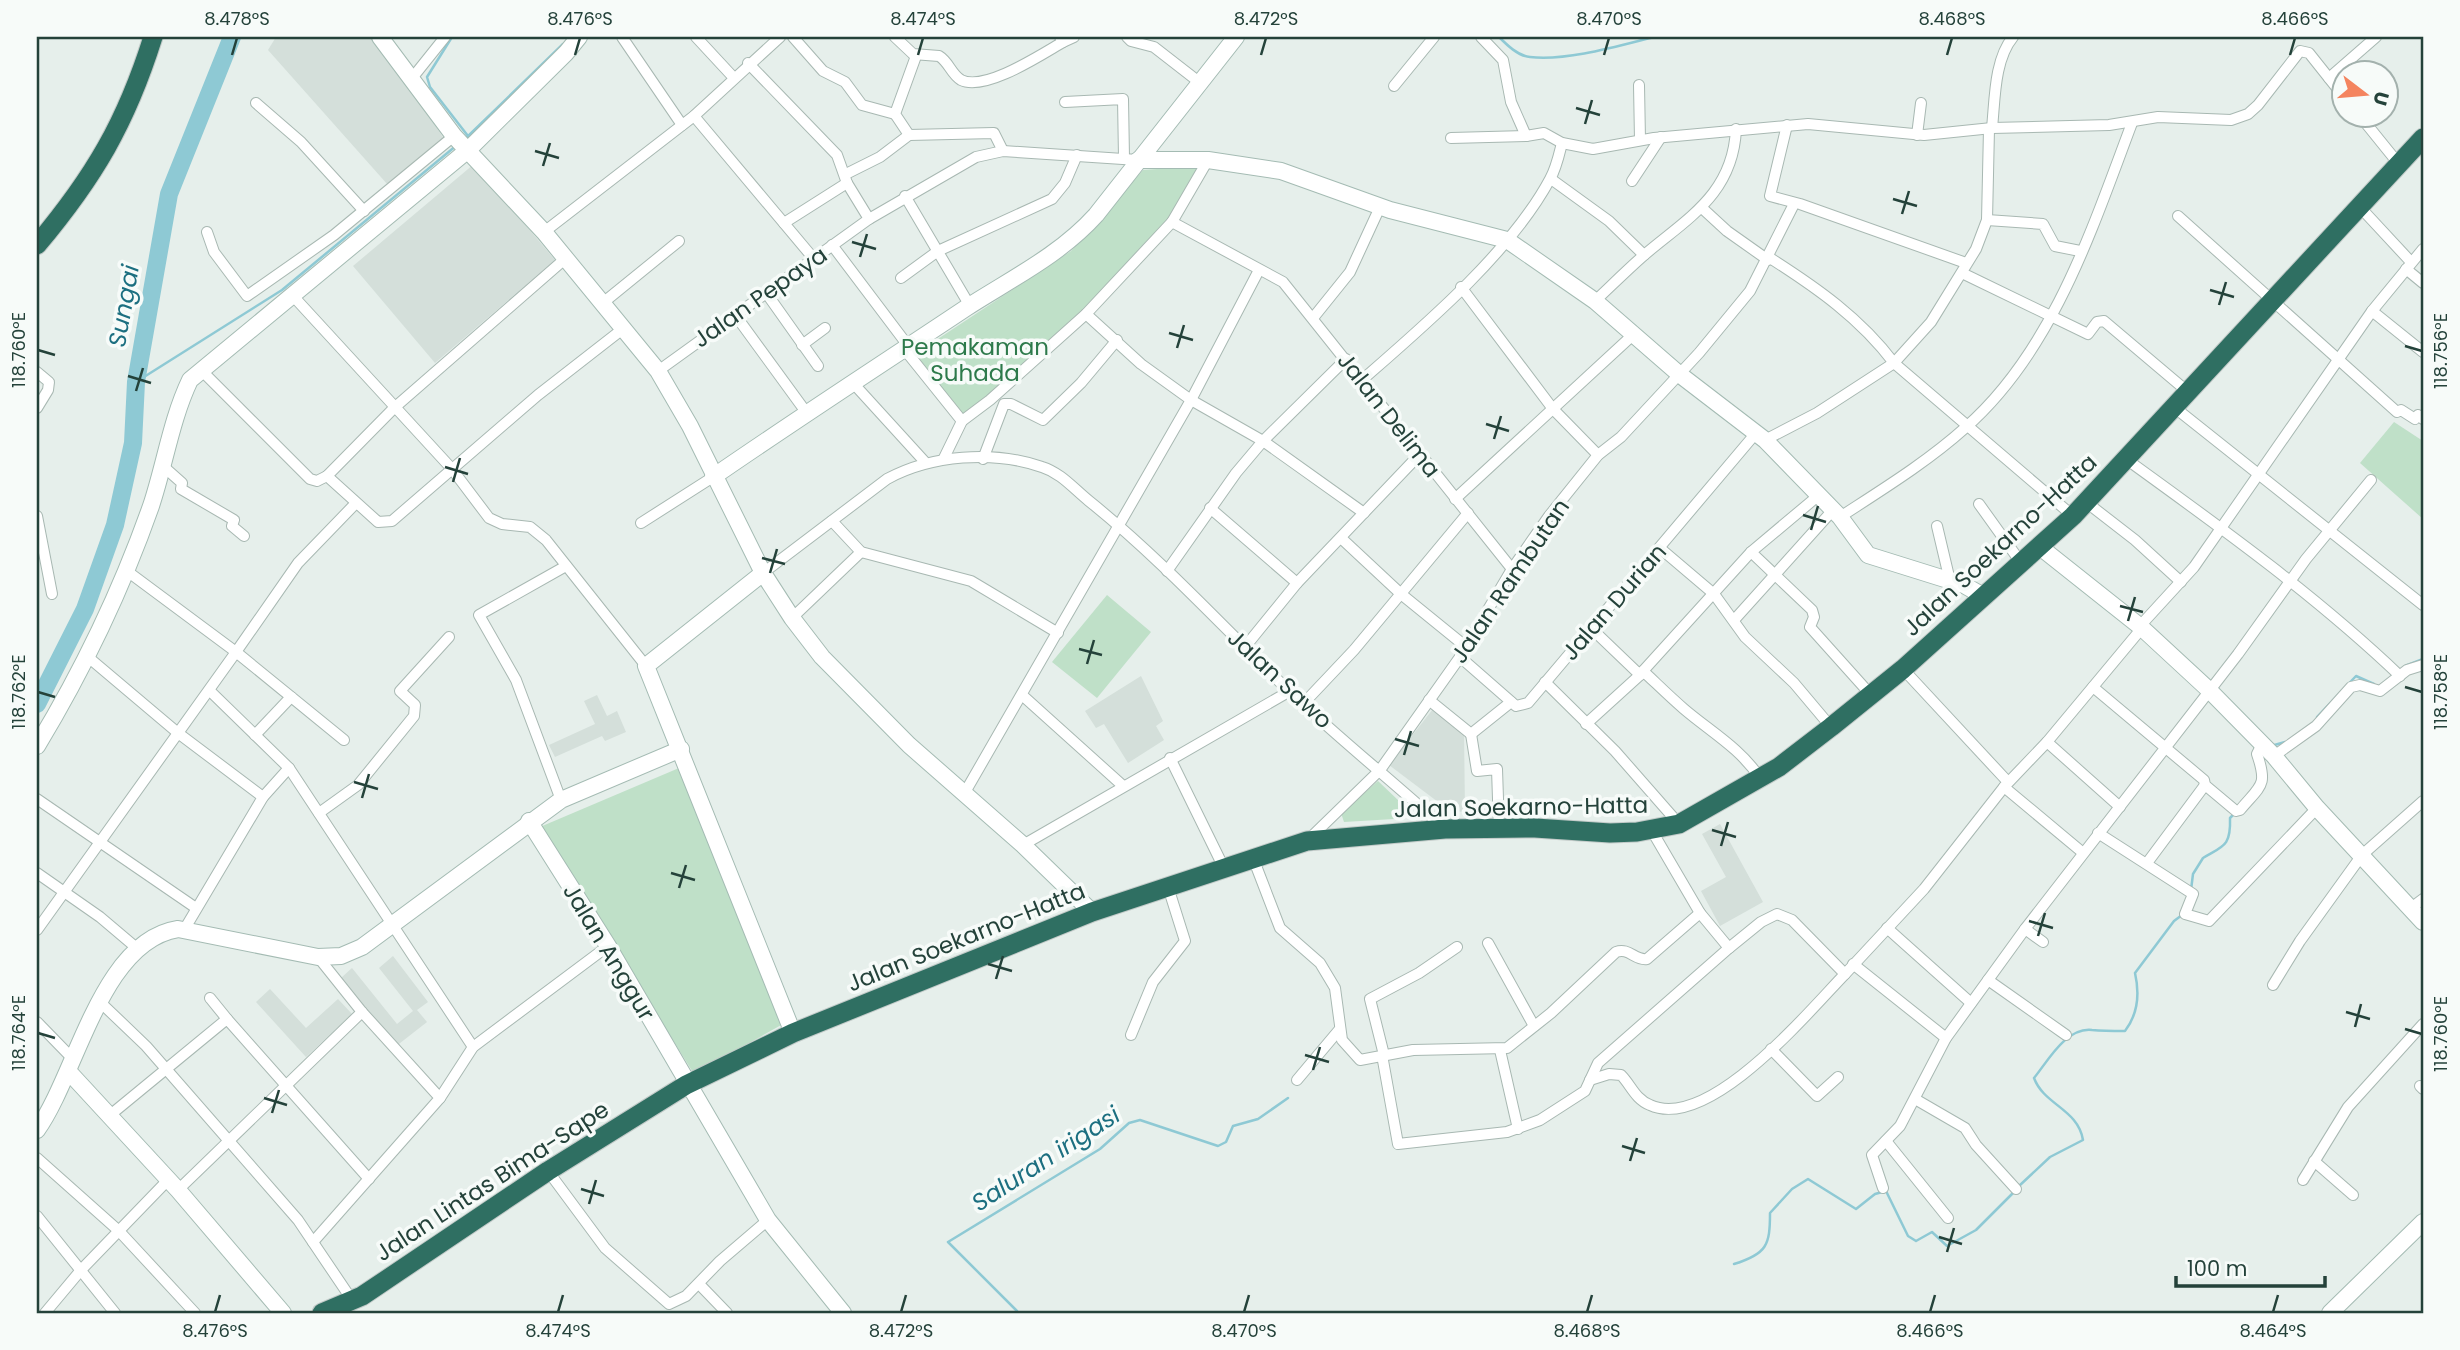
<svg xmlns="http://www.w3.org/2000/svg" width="2460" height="1350" font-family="Poppins,sans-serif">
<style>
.built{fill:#d4dfda}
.green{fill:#bfe0c8}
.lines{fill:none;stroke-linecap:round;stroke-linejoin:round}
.stream{stroke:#8ec9d4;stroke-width:2.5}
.river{stroke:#8ec9d4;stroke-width:18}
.street-casing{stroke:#a8b8b2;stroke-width:12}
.secondary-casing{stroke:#a4bbb3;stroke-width:18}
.highway-casing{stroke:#c2cac8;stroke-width:21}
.street{stroke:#fff;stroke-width:10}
.secondary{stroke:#fff;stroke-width:16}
.highway{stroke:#2f6f62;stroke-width:19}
.ticks{fill:none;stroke:#24423a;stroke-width:2.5}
.labels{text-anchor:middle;stroke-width:7;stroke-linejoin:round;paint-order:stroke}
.street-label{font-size:23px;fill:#24423a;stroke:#f7fbf9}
.park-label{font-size:23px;fill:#2d7a4b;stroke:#f7fbf9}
.water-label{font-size:24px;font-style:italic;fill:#1c6f80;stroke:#f7fbf9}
.neatline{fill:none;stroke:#24423a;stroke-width:2.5}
.ticks-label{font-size:18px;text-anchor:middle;fill:#24423a}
</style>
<rect width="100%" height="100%" fill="#e6efeb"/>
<g class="built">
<path d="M276,37H370L382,44L444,139L388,185L268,50Z"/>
<path d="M474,164L555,260L435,363L353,266Z"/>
<path d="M1141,676L1163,721L1156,726L1164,740L1128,763L1104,724L1096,728L1085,711Z"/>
<path d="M597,695L607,716L617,711L626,732L605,741L602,736L555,757L549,745L595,724L584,701Z"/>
<path d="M1433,709L1464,730L1465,812L1450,811L1389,765Z"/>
<path d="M1720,824L1763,902L1720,926L1701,891L1726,877L1702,834Z"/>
<path d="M393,956L428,1002L417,1010L427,1022L395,1047L341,978L352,968L397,1024L413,1011L379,968Z"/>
<path d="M270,989L306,1028L338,999L352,1014L306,1057L256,1002Z"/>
</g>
<g class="green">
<path d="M1199,166L1166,225L1079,317L963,417L915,354L1071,251L1143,170Z"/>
<path d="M2394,422L2423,441V519L2360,463Z"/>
<path d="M1107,595L1151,632L1097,698L1052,662Z"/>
<path d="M679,768L783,1024L694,1074L540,827Z"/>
<path d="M1378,781L1399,801L1400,813L1394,819L1344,822L1341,813Z"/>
</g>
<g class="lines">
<g class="stream">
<path d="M452,37L427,77L430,87L468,136"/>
<path d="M1499,37C1507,45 1518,56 1530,57C1568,61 1618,46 1654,37"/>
<path d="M465,139L563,44"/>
<path d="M136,382L282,290L457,145"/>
<path d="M2405,666L2423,659"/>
<path d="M2317,717L2356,676L2374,684"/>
<path d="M2271,746L2285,742"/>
<path d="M2191,890L2193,874L2203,858C2223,846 2231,847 2230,818L2234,814"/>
<path d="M2019,1186L2050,1157L2083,1140C2078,1109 2044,1105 2034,1078C2048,1061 2066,1027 2092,1030C2103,1031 2113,1031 2125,1031C2138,1014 2140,995 2135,973L2174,921L2182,915"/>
<path d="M1734,1264C1767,1254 1770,1245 1770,1213L1792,1189L1808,1179L1856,1209L1875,1194L1886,1191L1908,1236L1916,1241L1932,1232L1947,1246L1976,1230L2015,1191"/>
<path d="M1015,1313L1017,1311L948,1242L1100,1149L1129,1123L1140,1120L1218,1146L1226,1142L1233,1126L1258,1119L1288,1098"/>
</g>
<path class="river" d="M37,704L85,609L115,525L133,443L136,382L169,194L232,37"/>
<defs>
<g id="street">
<path d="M622,37L682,125"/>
<path d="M696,37L734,78"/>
<path d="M793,37L823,71L845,82L862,105L895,114"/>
<path d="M895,37L913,54L939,56C949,62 951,74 961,80C985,92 1042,54 1063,42"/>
<path d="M1060,37L1063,42L1074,37"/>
<path d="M1127,37L1131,41L1154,47L1199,82"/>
<path d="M1481,37L1503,60L1511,102L1526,136L1544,133L1562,143L1593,149L1654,138L1808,124L1924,135L1992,128L2109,125L2158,117L2231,120L2248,114L2258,105L2300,51L2309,53L2344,97"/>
<path d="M916,56L895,114L909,135L994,133L1003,151"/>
<path d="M748,63L837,155L847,183L869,219"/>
<path d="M413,77L445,37"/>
<path d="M2329,78L2376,37"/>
<path d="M1639,85L1640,140"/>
<path d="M1394,86L1434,37"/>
<path d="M1065,102L1123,99L1124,158"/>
<path d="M256,103L301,142L364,211"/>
<path d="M694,116L814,259"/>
<path d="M2360,116L2398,163"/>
<path d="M1787,125L1770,196L1800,204L1966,263"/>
<path d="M1992,128C1995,100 1994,60 2013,37"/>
<path d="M1917,135L1921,103"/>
<path d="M1451,138L1526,136"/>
<path d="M1208,160L1172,222L1283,282L1512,569"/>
<path d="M846,174L880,157L909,135"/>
<path d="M1551,179L1609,221L1644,255"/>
<path d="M1632,181L1661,137"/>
<path d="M905,196L970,306"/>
<path d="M2359,206L2411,262"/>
<path d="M1702,208L1727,231L1768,260"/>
<path d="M2178,216L2397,412L2401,410L2415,419L2418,415L2423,419"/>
<path d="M1987,220L2043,224L2055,246L2080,251"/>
<path d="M784,223L847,183"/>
<path d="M207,232L214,252L247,296L334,235L454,136"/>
<path d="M544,232L694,116L780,37"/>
<path d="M832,245L909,347"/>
<path d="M566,258L394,408L327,476L378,522L392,521L538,395L624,328"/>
<path d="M1770,258C1817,288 1860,318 1894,363L2073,516"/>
<path d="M2406,269L2423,283"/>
<path d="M1962,273L2088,334L2097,322L2104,321L2188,392"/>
<path d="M901,278L938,251L1052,199L1065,183L1077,155"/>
<path d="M1461,287L1553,409L1598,455"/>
<path d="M767,294L818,366"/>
<path d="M294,297L452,469L489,518L502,524L530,527L546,540L646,666"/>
<path d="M1595,301C1611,286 1626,271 1643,256C1686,219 1733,195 1736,129"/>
<path d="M604,302L679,241"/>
<path d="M2372,311L2423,352"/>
<path d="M1086,314L1141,364L1191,400L1263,441L1364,513"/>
<path d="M736,316L806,412"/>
<path d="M1313,318L1350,272L1380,207"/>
<path d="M802,345L825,328"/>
<path d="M905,350L962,421"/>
<path d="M200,369L310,479L317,481L327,476"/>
<path d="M658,371L869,219L976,157L1003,151L1138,160"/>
<path d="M37,372L49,382L48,390L37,408"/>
<path d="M1362,380C1424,326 1511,252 1550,179C1556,169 1559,155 1562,143"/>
<path d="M853,383L925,462"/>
<path d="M2174,407L2423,605"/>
<path d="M1765,440L1817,413L1894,363L1931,322L1976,249L1987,220L1989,129"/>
<path d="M944,458L962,421L990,400L1086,314L1172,222"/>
<path d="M983,459L1004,404H1011L1043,420L1081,383L1117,340"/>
<path d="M2126,459C2220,527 2315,595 2400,676"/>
<path d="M164,467L182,483L181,489L234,520L232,526L244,536"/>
<path d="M1455,499L1635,333"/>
<path d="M2086,502L2135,540L2181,582"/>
<path d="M1979,504L2022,564"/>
<path d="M1210,508L1297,583"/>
<path d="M37,516L52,594"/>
<path d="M1840,517C1883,489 1927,462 1965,428C2053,351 2092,229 2132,123"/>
<path d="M832,521L861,552L971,581L1058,633"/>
<path d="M641,523L713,477"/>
<path d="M1937,526L1950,581"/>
<path d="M1341,538L1401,594L1465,646"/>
<path d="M1661,549L1714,594L1745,637L1794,683L1831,727"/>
<path d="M1751,552L1812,610L1814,617L1810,627L1871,695"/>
<path d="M1167,571L1236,473L1263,441L1346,359"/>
<path d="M763,573L887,479C931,455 993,450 1042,467C1061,473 1073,488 1089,501C1160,558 1223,627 1289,691C1339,739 1394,782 1445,829"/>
<path d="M792,618L861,552"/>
<path d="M1735,619L1833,510"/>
<path d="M2140,626L2194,567L2372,311L2423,249"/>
<path d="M1592,629L1640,675L1643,671C1657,684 1670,697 1684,709C1711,732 1740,748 1760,778"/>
<path d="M1245,647L1297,583L1420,454"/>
<path d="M88,657L178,733L263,797"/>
<path d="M1460,657L1516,706L1528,703L1756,433"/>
<path d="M1903,669L2008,782"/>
<path d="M1643,671L1751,552L1819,495"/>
<path d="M1545,682L1615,751L1679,824"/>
<path d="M2093,687L2204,780L2205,785L2236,811L2240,810C2261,785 2268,786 2257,754L2262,744"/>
<path d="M210,691L289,768L473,1047"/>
<path d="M1022,695L1122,785"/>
<path d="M1429,700L1471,734L1511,702"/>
<path d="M1303,704L1354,650L1468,513"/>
<path d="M1586,724L1640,675"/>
<path d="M1471,734L1477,771L1497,769L1499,829"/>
<path d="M255,735L291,697"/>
<path d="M344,740L236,652L298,563L356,503"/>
<path d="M2047,742L2120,807"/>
<path d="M2274,756L2316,726L2351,687L2360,685L2380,691L2407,670L2423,665"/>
<path d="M1170,758L1224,868"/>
<path d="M2004,787L2082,852"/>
<path d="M964,794L1191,400L1259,270"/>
<path d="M37,799L196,908"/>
<path d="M561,800L516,680L479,615L566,566"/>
<path d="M319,813L358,785L414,716L415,705L400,691L449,637"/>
<path d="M2098,833L2193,894L2185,914L2209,921L2317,808"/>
<path d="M1309,839L1380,770L1460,657L1512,569L1549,516L1598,455L1621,437L1699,353L1750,291L1794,204"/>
<path d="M1023,845L1290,691"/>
<path d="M1253,858L1280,928L1320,963L1335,988L1342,1040L1360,1060L1413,1050L1507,1048L1551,1013L1616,952C1629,947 1635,961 1647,959L1700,913"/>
<path d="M2147,863L2205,785"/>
<path d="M37,873L100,917L139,950"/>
<path d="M2411,908L2423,899"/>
<path d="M1887,928L1971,1003"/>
<path d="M2025,929L2043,942"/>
<path d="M37,930L236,652L127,571"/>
<path d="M184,930L263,797L289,768"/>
<path d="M1488,943L1534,1026"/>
<path d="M1853,964L1946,1038"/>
<path d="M1845,974L1924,889L2004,787L2047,742L2142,628"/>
<path d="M1988,980L2066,1035"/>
<path d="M2273,985L2300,941L2362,855L2423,801"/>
<path d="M210,998L227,1019"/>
<path d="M99,1001L146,1046L298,1220L352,1300"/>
<path d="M37,1022L73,1059"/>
<path d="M1131,1035L1153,982L1185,941L1168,887"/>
<path d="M1771,1049L1817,1096L1838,1077"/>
<path d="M1500,1050L1518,1129"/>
<path d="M1382,1055L1398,1144L1507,1132L1540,1120L1585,1091L1598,1063L1729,948"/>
<path d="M1384,1055L1370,999L1419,973L1457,947"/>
<path d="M1297,1080L1339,1030"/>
<path d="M1590,1080L1609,1074L1621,1075C1631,1085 1635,1099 1650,1105C1709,1132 1809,1011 1845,974L1792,920L1777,914L1761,922L1729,948L1700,913L1652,831"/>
<path d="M2420,1086L2423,1089"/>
<path d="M440,1098L473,1047L608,946"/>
<path d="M1915,1099L1965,1128L1976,1145L2016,1189"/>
<path d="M109,1116L227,1019L369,1179"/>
<path d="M1886,1141L1948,1218"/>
<path d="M37,1158L119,1231L195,1313"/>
<path d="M2314,1161L2353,1195"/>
<path d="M548,1171L605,1248L669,1304L686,1296L720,1261L768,1220"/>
<path d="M2303,1180L2348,1107L2423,1024"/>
<path d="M1883,1188L1872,1155L1900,1126L1946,1038L2025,929L2238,654L2306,559L2371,480"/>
<path d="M178,1190L362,1012"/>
<path d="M37,1216L115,1313"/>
<path d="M313,1242L440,1098L362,1012L318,957"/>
<path d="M699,1284L727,1313"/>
<path d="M45,1313L81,1270L168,1180"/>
</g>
<g id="secondary">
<path d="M380,37L454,136L544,232L658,371L690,426L763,573L792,618L822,657L909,745L1023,845L1092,912"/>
<path d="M1138,160H1208L1281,171L1390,210L1507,240L1595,301L1679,374L1765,440L1840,517L1868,555L1964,585L1985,597"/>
<path d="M713,477C797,419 882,364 966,308C1011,279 1060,255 1096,215L1236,37"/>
<path d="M2040,547L2142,628L2208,689L2274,756L2317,808L2423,922"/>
<path d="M763,573L646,666L793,1033"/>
<path d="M37,746C83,670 121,591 151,506C165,464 171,420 190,380L468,150L566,53L579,37"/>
<path d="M529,821L608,946L768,1220L843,1313"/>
<path d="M69,1072L178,1190L283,1313"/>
<path d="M37,1130C77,1074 101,941 178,929L318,957L341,956L362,947L561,800L681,749"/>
<path d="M2330,1313L2423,1222"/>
</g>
<g id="highway">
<path d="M37,245C94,177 126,123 153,37"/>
<path d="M322,1313L362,1296L548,1171L686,1085L793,1033L1092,912L1307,841L1445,829L1535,828L1610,833L1637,832L1679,824L1779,767L1831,727L1903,669L2073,516L2423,138"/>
</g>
</defs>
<use href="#street" class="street-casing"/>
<use href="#secondary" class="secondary-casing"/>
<use href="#highway" class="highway-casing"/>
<use href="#street" class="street"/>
<use href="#secondary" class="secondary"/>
<use href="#highway" class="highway"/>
</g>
<path class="ticks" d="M232,55L237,38M575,55L580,38M918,55L923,38M1261,55L1266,38M1604,55L1609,38M1947,55L1952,38M2290,55L2295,38M1576,108L1600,115M1585,124L1592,100M535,151L559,158M543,166L550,143M1893,199L1917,206M1902,214L1909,191M852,242L876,249M860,257L867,234M2210,290L2234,297M2219,305L2226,282M1169,333L1193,340M2405,346L2422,351M1177,348L1184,325M38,350L55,355M128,376L151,383M136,391L143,368M1486,424L1509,431M1494,439L1501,416M445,467L468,474M453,482L460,458M1803,515L1826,522M1811,530L1818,506M762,558L785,564M770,573L777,549M2120,606L2143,612M2128,621L2135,597M1079,649L1102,655M1087,664L1094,640M2405,687L2422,692M38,692L55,697M1395,739L1419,746M1404,755L1411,731M354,782L378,789M362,798L369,774M1712,830L1736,837M1721,846L1728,822M671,873L695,880M679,888L686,865M2029,921L2053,928M2038,936L2045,913M988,964L1012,971M996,979L1003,956M2346,1012L2370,1019M2355,1027L2361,1004M2405,1029L2422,1034M38,1033L55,1038M1305,1055L1329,1062M1313,1070L1320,1047M264,1098L287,1105M272,1113L279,1090M1622,1146L1645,1153M1630,1161L1637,1138M581,1189L604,1196M589,1204L596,1180M1939,1237L1962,1244M1947,1252L1954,1228M215,1312L220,1295M558,1312L563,1295M901,1312L906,1295M1244,1312L1249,1295M1587,1312L1592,1295M1930,1312L1935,1295M2273,1312L2278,1295"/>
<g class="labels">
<g class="street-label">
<text transform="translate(760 297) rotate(-35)" y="8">Jalan Pepaya</text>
<text transform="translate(1389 415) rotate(52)" y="8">Jalan Delima</text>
<text transform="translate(2000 545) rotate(-43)" y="8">Jalan Soekarno-Hatta</text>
<text transform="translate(1510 581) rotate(-56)" y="8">Jalan Rambutan</text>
<text transform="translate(1614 602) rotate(-49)" y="8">Jalan Durian</text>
<text transform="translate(1280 679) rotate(43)" y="8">Jalan Sawo</text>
<text transform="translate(1521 807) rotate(-1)" y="8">Jalan Soekarno-Hatta</text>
<text transform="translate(966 937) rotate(-22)" y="8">Jalan Soekarno-Hatta</text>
<text transform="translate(609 952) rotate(59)" y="8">Jalan Anggur</text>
<text transform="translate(492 1181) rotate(-33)" y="8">Jalan Lintas Bima-Sape</text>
</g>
<g class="park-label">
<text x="975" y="355">Pemakaman<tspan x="975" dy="26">Suhada</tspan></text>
</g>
<g class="water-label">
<text transform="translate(124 306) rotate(-80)" y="8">Sungai</text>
<text transform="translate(1046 1159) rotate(-33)" y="8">Saluran irigasi</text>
</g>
</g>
<rect width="2460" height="1350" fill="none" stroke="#f7fbf9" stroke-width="77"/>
<g transform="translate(2365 94) rotate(106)"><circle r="33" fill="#f7fbf9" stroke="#a3b1ad" stroke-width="2"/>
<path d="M0-5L12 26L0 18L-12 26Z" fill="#f4845f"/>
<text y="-10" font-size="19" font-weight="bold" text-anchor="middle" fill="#24423a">U</text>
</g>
<path d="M2176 1276v10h149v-10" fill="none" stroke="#24423a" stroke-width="3.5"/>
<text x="2187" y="1276" font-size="21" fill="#24423a" stroke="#f7fbf9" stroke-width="5" paint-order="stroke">100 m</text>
<rect x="38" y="38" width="2384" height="1274" class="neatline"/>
<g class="ticks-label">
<text x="237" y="25">8.478°S</text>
<text x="580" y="25">8.476°S</text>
<text x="923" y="25">8.474°S</text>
<text x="1266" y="25">8.472°S</text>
<text x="1609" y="25">8.470°S</text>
<text x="1952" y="25">8.468°S</text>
<text x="2295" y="25">8.466°S</text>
<text transform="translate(19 350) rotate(-90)" y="6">118.760°E</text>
<text transform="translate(2441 351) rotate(-90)" y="6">118.756°E</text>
<text transform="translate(19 692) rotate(-90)" y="6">118.762°E</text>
<text transform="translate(2441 692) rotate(-90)" y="6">118.758°E</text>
<text transform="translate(19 1033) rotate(-90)" y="6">118.764°E</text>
<text transform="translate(2441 1034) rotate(-90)" y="6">118.760°E</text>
<text x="215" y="1337">8.476°S</text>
<text x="558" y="1337">8.474°S</text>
<text x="901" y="1337">8.472°S</text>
<text x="1244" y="1337">8.470°S</text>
<text x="1587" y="1337">8.468°S</text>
<text x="1930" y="1337">8.466°S</text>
<text x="2273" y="1337">8.464°S</text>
</g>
</svg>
